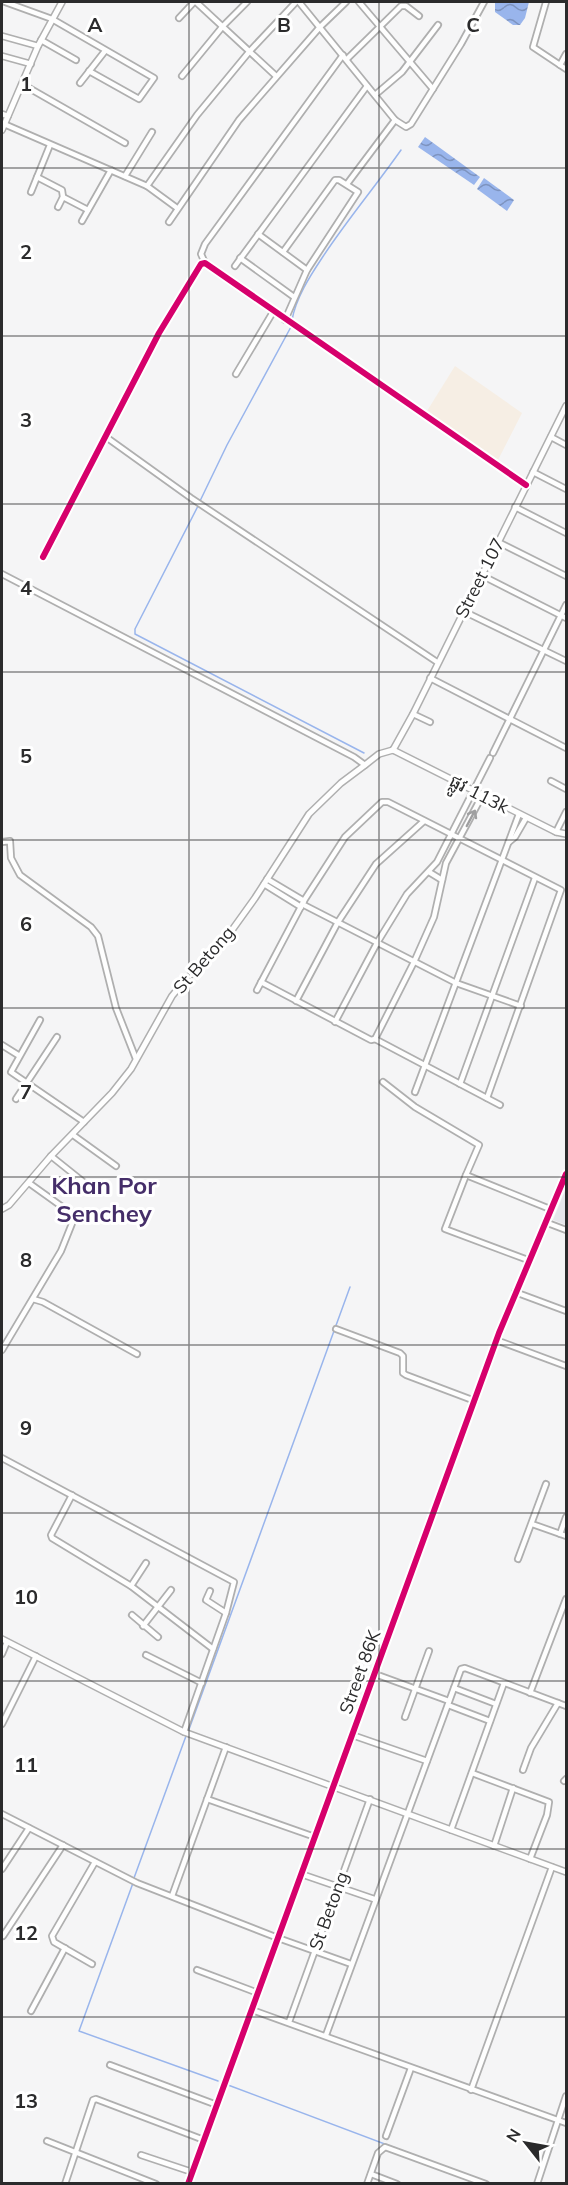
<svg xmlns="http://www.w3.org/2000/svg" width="568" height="2185" font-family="Mulish,'Noto Sans Khmer',sans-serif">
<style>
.built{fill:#e5e6eb}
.education{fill:#f6eee4}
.water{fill:url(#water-waves)}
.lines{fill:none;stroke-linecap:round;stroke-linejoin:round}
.stream{stroke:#99b5ec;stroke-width:1.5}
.minor-casing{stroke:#afafaf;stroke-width:8}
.tertiary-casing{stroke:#afafaf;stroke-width:8}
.minor{stroke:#fefefe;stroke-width:4.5}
.tertiary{stroke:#fefefe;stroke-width:5}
.cycleway-casing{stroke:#fff;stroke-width:10}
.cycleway{stroke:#d6006c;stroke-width:6}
.oneway{stroke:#9f9fa0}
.grid{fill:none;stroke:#2b2b2c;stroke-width:1.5;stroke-opacity:0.55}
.labels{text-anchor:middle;stroke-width:6;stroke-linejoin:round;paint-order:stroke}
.street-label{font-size:18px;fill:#2b2b2c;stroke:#fff}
.district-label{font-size:24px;font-weight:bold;fill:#452e69;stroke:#fff}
.grid-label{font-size:20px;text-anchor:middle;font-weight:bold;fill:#2b2b2c;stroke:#fff;stroke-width:6;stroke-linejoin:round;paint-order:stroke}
</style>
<defs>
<pattern id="water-waves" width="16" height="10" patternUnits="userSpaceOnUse" patternTransform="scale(1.5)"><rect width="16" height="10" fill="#99b5ec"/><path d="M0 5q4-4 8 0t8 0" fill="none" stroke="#7d93bf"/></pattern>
</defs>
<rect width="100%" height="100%" fill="#f5f5f6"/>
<path class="built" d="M566,1188V1225L553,1220Z"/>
<path class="education" d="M455,366L522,413L498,460L427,411Z"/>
<g class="water">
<path d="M495,2H529L525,18L520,25H513L495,12Z"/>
<path d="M425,137L480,177L474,185L418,147Z"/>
<path d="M484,178L514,200L507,211L477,189Z"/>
</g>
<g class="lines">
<g class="stream">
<path d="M292,320C296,298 310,276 322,258C347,220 375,187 401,150"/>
<path d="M200,501L227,445L292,325"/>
<path d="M198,506L135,629V634L364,753"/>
<path d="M188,1732L350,1287"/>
<path d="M134,1878L186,1736"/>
<path d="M133,1883L79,2031L218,2081"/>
<path d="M228,2085L491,2184"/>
</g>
<defs>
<g id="minor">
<path d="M5,2L52,19L154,78L139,99L89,71"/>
<path d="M196,2L276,76"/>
<path d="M299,2L395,120L406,127L411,124L461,44L484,2"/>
<path d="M359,2L433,89"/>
<path d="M546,2L533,47L566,69"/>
<path d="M179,18L194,2"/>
<path d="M2,36L38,46"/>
<path d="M41,40L76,60"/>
<path d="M2,56L31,64"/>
<path d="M347,59L401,6H406L419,16"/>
<path d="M560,65L566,54"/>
<path d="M182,76L223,26L247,2"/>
<path d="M80,83L105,51"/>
<path d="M22,84L125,143"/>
<path d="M375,95L402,72L438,25"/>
<path d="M2,114L8,116"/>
<path d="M4,124L147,186L177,208"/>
<path d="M125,176L152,132"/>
<path d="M37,177L62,190L63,197L58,207"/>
<path d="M347,184L395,120"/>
<path d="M147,186L197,115L249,52L296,2"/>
<path d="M31,192L50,145"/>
<path d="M63,197L88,210"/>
<path d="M82,221L111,170"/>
<path d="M169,222L239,120L320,27L346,2"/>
<path d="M258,234L307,270"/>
<path d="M283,252L335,180H339L358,192L307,270L285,320"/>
<path d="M240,258L294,297"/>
<path d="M205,263L201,254L205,244L343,55"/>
<path d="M235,266L367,86"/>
<path d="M236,374L273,312"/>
<path d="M106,437L191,498L437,662"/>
<path d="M551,437L566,445"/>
<path d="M533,472L566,489"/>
<path d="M515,507L566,533"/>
<path d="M498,542L566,576"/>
<path d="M43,557L159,333L201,264L205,263L526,485"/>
<path d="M2,574L354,757L365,765"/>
<path d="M481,575L566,618"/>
<path d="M463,611L566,661"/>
<path d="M430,678L566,748"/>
<path d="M413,714L430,722"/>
<path d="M493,753L566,605"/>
<path d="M551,781L566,789"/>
<path d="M556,832L566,812"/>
<path d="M2,842L10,841L11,858L20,875L91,927L98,936L116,1008L136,1059"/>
<path d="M509,842L515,837L526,818"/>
<path d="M429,872L442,880"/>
<path d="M267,879L304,901"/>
<path d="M264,884L301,907"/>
<path d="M302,904L456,983L521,1006"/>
<path d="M261,982L371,1040L375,1039L414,962L434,917L446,863L482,796"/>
<path d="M257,990L305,899L345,837L382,802H388L561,890L487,1098"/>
<path d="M296,1001L338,922L376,864L424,821"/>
<path d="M40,1020L11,1072L84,1122"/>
<path d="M335,1022L377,943L407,894L437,862L490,758"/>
<path d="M375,1039L500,1105"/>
<path d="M2,1045L18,1055"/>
<path d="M383,1082L415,1107L479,1145L466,1175L550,1209"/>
<path d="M460,1084L535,878"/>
<path d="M415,1092L519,814"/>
<path d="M16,1099L57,1037"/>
<path d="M73,1135L116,1166"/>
<path d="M51,1156L91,1188"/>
<path d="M466,1175L445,1229L528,1260"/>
<path d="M545,1222L566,1230"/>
<path d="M515,1292L566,1311"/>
<path d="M33,1299L43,1302L137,1354"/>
<path d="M336,1329L400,1353L403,1356V1373L406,1375L475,1401"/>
<path d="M496,1340L566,1366"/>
<path d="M2,1350L61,1251L75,1216L29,1183"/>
<path d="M2,1458L234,1582L226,1613L184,1732"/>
<path d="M72,1495L51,1535L52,1538L131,1586L213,1649"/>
<path d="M532,1524L566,1536"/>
<path d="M560,1534L566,1517"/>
<path d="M518,1559L546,1484"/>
<path d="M131,1586L146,1563"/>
<path d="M210,1591L206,1600L226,1613"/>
<path d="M132,1615L158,1637"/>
<path d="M143,1626L171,1590"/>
<path d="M2,1654L7,1642"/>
<path d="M146,1655L202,1683"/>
<path d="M375,1674L449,1701"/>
<path d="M454,1688L496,1704"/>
<path d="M530,1693L566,1599"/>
<path d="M448,1705L490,1721"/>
<path d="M405,1717L429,1651"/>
<path d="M2,1724L36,1656"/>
<path d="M352,1735L427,1761"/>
<path d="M523,1770L531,1748L558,1703"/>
<path d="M472,1773L549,1802L547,1815L530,1859"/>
<path d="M564,1781L566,1779"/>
<path d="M207,1799L315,1837"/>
<path d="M2,1814L137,1883L278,1938L351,1964"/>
<path d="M451,1830L504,1683"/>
<path d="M494,1846L513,1788"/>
<path d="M2,1869L29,1828"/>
<path d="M301,1874L374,1899"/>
<path d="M172,1896L226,1747"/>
<path d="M3,1936L63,1845"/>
<path d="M92,1964L54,1942L52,1936L95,1862"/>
<path d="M197,1970L258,1993"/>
<path d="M252,2010L566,2123"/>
<path d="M31,2011L65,1948"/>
<path d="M289,2022L370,1799"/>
<path d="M326,2035L461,1669L465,1668L566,1706"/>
<path d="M110,2065L217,2105"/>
<path d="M471,2090L552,1867"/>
<path d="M386,2136L411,2068"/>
<path d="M47,2141L156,2184"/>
<path d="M141,2155L192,2172"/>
<path d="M371,2174L397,2184"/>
<path d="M65,2184L93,2100L96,2099L204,2140"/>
<path d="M367,2184L378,2153L385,2147L486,2184"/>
<path d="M537,2184L566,2096"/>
</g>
<g id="tertiary">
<path d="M2,130L38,46L62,2"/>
<path d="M393,750L413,714L566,406"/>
<path d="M393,750L556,832L566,834"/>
<path d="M2,1209L9,1205L51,1156L112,1093L131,1069L172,996L186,979L217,951L255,898L309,814L341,783L365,765L379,754L393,750"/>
<path d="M2,1639L184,1732L566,1872"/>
<path d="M188,2184L499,1333L566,1174"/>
</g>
</defs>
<use href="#minor" class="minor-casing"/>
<use href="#tertiary" class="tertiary-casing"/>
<use href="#minor" class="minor"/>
<use href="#tertiary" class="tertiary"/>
<defs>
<g id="cycleway">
<path d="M43,557L159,333L201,264L205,263L526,485"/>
<path d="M188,2184L499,1333L566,1174"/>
</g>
</defs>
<use href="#cycleway" class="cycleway-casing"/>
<use href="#cycleway" class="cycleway"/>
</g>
<defs><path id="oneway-shaft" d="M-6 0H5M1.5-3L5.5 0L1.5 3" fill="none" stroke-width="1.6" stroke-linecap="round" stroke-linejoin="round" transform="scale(1.5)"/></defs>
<use class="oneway" href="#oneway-shaft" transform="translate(471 818) rotate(-62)"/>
<path class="grid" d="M189,2V2184M379,2V2184M2,168H566M2,336H566M2,504H566M2,672H566M2,840H566M2,1008H566M2,1177H566M2,1345H566M2,1513H566M2,1681H566M2,1849H566M2,2017H566"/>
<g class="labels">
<g class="street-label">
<text transform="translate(480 578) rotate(-63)" y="6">Street 107</text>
<text transform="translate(479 794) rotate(27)" y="6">ផ្លូវ 113k</text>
<text transform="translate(204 960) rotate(-49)" y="6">St Betong</text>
<text transform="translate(360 1672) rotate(-70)" y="6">Street 86K</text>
<text transform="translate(329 1911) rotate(-70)" y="6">St Betong</text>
</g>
<g class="district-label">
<text x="104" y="1194">Khan Por<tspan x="104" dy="28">Senchey</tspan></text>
</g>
</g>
<g class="grid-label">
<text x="95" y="32">A</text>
<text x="284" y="32">B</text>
<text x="473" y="32">C</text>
<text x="26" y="91">1</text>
<text x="26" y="259">2</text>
<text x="26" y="427">3</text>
<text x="26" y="595">4</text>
<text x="26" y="763">5</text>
<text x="26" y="931">6</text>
<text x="26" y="1099">7</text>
<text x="26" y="1267">8</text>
<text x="26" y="1435">9</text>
<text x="26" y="1604">10</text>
<text x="26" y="1772">11</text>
<text x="26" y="1940">12</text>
<text x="26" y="2108">13</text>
</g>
<rect width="568" height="2185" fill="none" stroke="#2b2b2c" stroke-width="6"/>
<g transform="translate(526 2143) rotate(301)" stroke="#ffffff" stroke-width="4.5" paint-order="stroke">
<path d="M0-4.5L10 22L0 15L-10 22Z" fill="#2b2b2c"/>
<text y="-9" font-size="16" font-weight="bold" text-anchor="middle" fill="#2b2b2c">N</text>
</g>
</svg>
